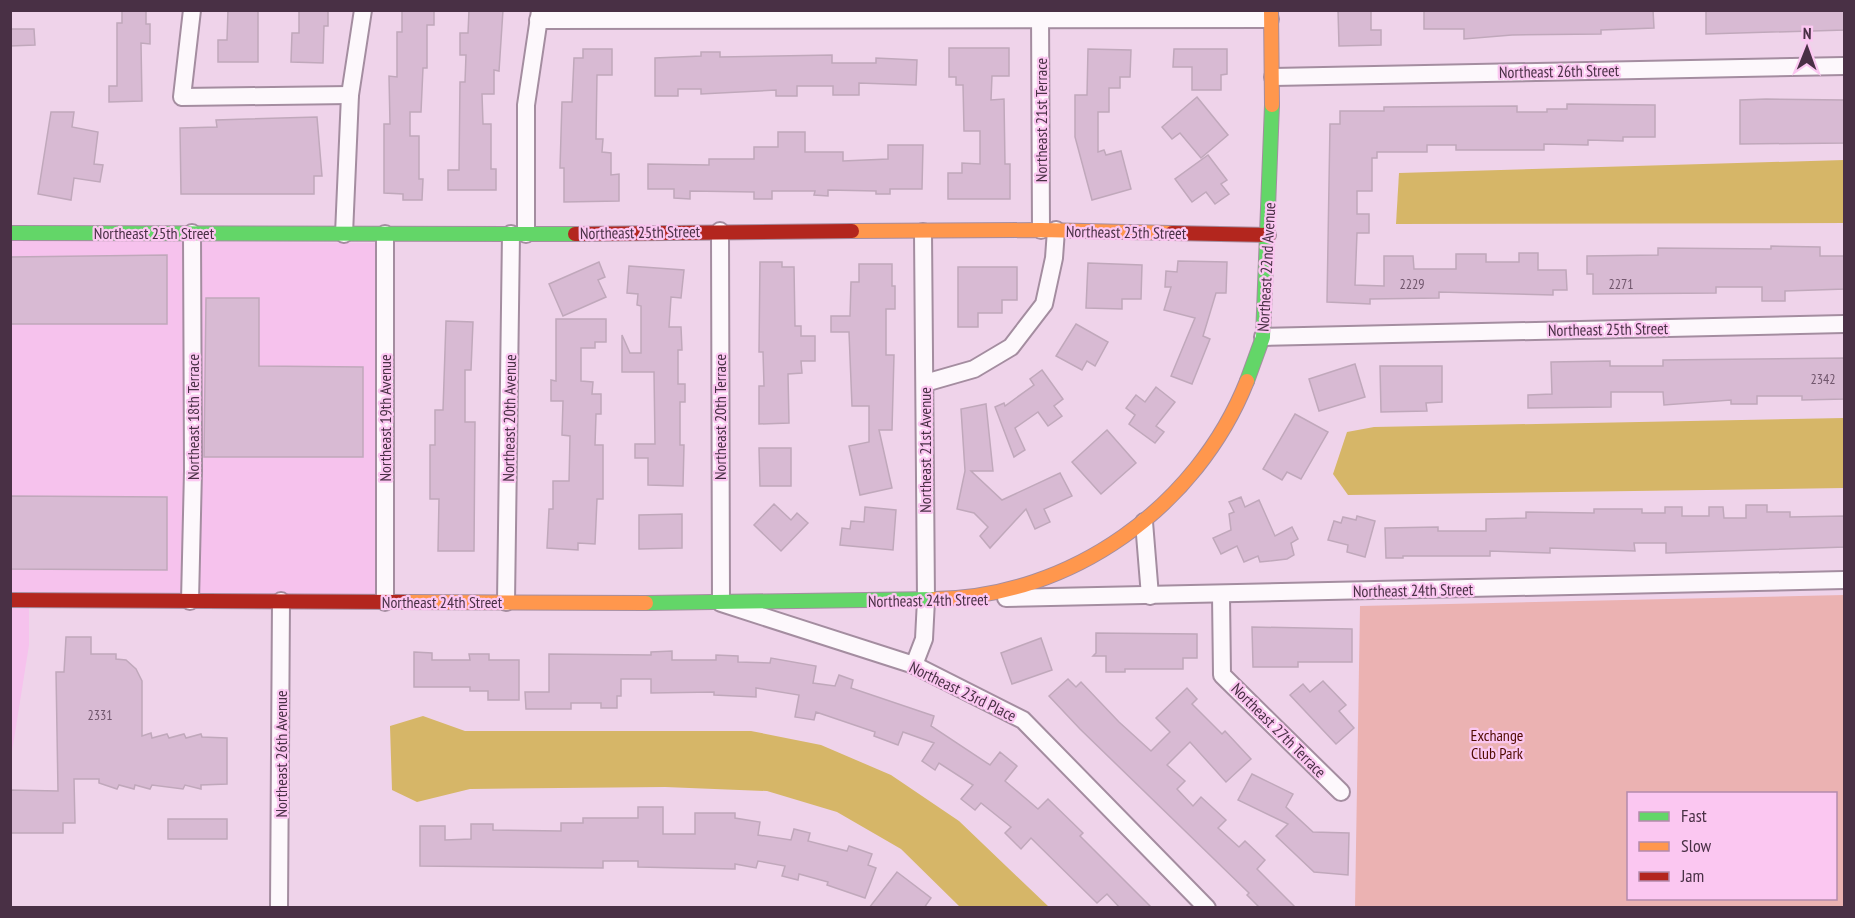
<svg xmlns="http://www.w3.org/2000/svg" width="1855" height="918" font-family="'PT Sans Narrow',sans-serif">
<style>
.built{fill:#f6c2ed}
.green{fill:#ebb2b2;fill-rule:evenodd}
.water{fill:#d6b668}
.building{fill:#d8bad3;stroke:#c0a8bb;stroke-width:1.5}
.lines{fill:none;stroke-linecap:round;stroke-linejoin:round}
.street-casing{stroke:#a48da0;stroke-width:20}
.fast-casing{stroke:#a48da0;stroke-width:16}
.slow-casing{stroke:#a48da0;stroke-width:16}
.jam-casing{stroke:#a48da0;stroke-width:16}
.street{stroke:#fdf8fc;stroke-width:16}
.fast{stroke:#63d668;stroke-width:14}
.slow{stroke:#ff974d;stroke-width:14}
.jam{stroke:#b3261e;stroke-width:14}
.labels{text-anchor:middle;stroke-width:4.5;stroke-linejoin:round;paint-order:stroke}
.number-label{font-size:14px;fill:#70566c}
.street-label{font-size:16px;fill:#493045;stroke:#fbc7f1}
.park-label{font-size:16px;fill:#500c02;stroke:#fbc7f1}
</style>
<rect width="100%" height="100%" fill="#efd3ea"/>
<path class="built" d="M10,240L380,243V596L29,605V645L11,758Z"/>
<path class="green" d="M1844,595V907H1355L1360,606ZM1628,794H1836V898H1628Z"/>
<g class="water">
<path d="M1844,160V223L1396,224L1399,173Z"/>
<path d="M1844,418V488L1348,495L1333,474L1347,432L1374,427Z"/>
<path d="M423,716L465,731H751L821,745L891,775L959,821L1049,907H960L901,849L837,812L767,791L665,787L470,789L417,802L392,790L390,726Z"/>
</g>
<g class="building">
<path d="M122,10H146V24H150V44L141,43L142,101L109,102V86H117V23H122Z"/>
<path d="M228,10H258V62H218V40H227Z"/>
<path d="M299,10H328V26H324L323,63L291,62L292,33H299Z"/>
<path d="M402,10H434V25H427V68H423L421,112H410V136H419V179H423L422,200H403V194L384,193V124H390L389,76L397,77V32H402Z"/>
<path d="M469,10H503L499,71L494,70V94H482L483,124H491V169H496V190H448V170H459L460,82H465L466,55H460V33H468Z"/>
<path d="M1338,10H1371V30H1381V45L1339,46Z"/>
<path d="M1424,10H1653L1654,28L1601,30V34L1512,35L1464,39V29H1424Z"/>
<path d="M1706,10H1845V30L1706,34Z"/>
<path d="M10,29H34L35,45L10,46Z"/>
<path d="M949,48H1009V76H992L991,100L1004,99L1005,164H1010V199H948V173H962V163L980,164V131H964L963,85H956V77H949Z"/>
<path d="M583,49H612V75H597L596,139H603L602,152L611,153V175L619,174V201L564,202V168H560L562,102H572L574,58H583Z"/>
<path d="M1088,49L1131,50L1130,77H1120V88H1109V112H1098V152L1104,150L1106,155L1121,151L1131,189L1092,200L1075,137V95H1087Z"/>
<path d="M1174,49H1227V74L1221,75V90H1192V67H1173Z"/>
<path d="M701,52H720V57L832,55V63H876V58L917,60L916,85L859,83V95H833V86H797V96H776V90L701,94V89H678V96H655V58L701,56Z"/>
<path d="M1197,97L1228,135L1201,158L1180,133L1172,139L1162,127Z"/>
<path d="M1766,99L1845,100V143L1740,144V100Z"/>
<path d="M1567,104L1655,105V137H1623V141L1588,140V145L1544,144V150H1456V145H1427V152H1377V158H1372V191H1357V214H1369V233H1357L1355,285L1384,286V256H1413L1414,269H1456V254H1486V262H1519V253H1538V270H1566L1567,290H1553V295L1439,292V298L1370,299V304L1327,302L1330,124H1340V111H1384V107L1517,106V112H1547V109H1567Z"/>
<path d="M51,112H74L72,127L98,132L94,164L103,165L100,182L74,178L71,200L38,194Z"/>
<path d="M317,117L322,176H314V194H181L180,128L217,127L216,120Z"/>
<path d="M778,132H805V152H843V161L888,159V145H923L922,189H890V194H876V191L828,190V196L814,195L815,191H772V199H754V192L690,191V199L674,198V189H648V164L709,165V159H754V147H778Z"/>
<path d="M1208,155L1227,180L1221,184L1229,194L1215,204L1206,192L1192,202L1175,179Z"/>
<path d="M1771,246L1820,247V256H1845V289L1785,291V301H1762V287H1716V293L1593,294V274H1587V256L1658,255V248L1771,249Z"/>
<path d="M167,255V324H10V257Z"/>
<path d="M1178,261L1227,262L1226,293H1216L1203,336L1210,339L1192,384L1171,376L1195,318L1164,310L1171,287H1165L1166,271L1177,272Z"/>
<path d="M599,262L605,277L598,280L606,297L563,316L549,284Z"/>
<path d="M760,262H782V267H794L795,326H801V336H815V361H801L802,373L788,374L789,423L759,424V386H764L763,352H759Z"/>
<path d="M1088,263L1142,265L1141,299H1122V309L1086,308Z"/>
<path d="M859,264H892V286H895V309H886V355H894L892,430H879L892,488L860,495L849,446L869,442V406H852L849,332H831V316H850L851,282H859Z"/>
<path d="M629,266L684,270L681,298L671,297L669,327H681L682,350H678V384H685V402H680V445H684L683,486L648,485V458H635V444H655L654,372H622V335L630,353H641V306L637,305L638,294L627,293Z"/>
<path d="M958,267H1017V300H1002V313H978V327H958Z"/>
<path d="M206,298H259V366L363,367V457H204Z"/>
<path d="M556,319H606V342H595V348H581V381L593,382L592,394H601V414H596L595,445H603V499H597L595,544L578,543V550L547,548L549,509H553V481H569L570,436L562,435L563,401H551V380L556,381Z"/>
<path d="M446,321L473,322L471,370H465V422H475L474,551H438L439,499H430V445H435V410H443Z"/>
<path d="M1076,324L1108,342L1095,366L1087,361L1082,370L1056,356Z"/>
<path d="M1845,358V399L1802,400V396H1757V404H1731V400L1664,405L1663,392H1611V407L1528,408V395L1552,394L1551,362L1610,361V366H1663V360Z"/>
<path d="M1355,364L1365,397L1319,411L1309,379Z"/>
<path d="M1380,366H1442V402L1426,403L1427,411L1381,412Z"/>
<path d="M1042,370L1063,399L1054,406L1062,416L1048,426L1038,412L1015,428L1025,450L1014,457L995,407L1004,403L1005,406L1034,385L1030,379Z"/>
<path d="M1156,387L1175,402L1156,426L1164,432L1155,443L1129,424L1135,415L1126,408L1136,395L1145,402Z"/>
<path d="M986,404L993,471H971L1002,500L1060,473L1072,496L1044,509L1050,522L1035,529L1026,509L990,548L980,536L988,527L974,513L957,509L965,471L961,409Z"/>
<path d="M1295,414L1328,432L1301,479L1287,472L1282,480L1263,469Z"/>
<path d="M1107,430L1136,463L1101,494L1072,462Z"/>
<path d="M759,448H791V486H760Z"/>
<path d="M10,496L167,497V570L10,569Z"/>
<path d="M1241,497L1245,507L1259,500L1275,536L1292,527L1298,539L1291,543L1294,555L1287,559L1260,562L1258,556L1244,562L1237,546L1221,554L1213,538L1231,530L1229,514L1234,512L1229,502Z"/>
<path d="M774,504L791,520L797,513L808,523L781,551L754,525Z"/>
<path d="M1746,505H1767V512H1790V517L1845,516V547L1666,553V543H1634L1635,551L1550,548V553L1490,551V556H1403V558H1386L1385,528L1438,527V531H1486V519L1526,518V512L1594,513V509H1642V513H1665V507H1682V516H1709V507H1723L1724,518H1746Z"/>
<path d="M865,507L896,510L893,550L840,545L842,528L850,529L851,521L864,522Z"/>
<path d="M682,514V548L639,549V515Z"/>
<path d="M1357,516L1375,521L1365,557L1347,552L1348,545L1328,540L1334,521L1341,523L1343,517L1356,520Z"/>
<path d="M1252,627L1352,629V662H1298V667H1253Z"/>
<path d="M1096,633L1197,634V658H1183V669H1125V672H1106V656H1093L1096,653Z"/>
<path d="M66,637H91V654H116V659L126,660L136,669L142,681V736L151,733L152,738L167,734L169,738L184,734L186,738L201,734L202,737L227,738V784L201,785V789L185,785L183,789L152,785L150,789L135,785L134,789L119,785L117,789L99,783V779H74L75,823H63V833H10V790L58,791L56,672H64Z"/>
<path d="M1041,638L1052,670L1012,684L1001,653Z"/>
<path d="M672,651V660H716V655L738,656V662L770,663L771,658L816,666L813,683L835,686L839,675L853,680L851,688L934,716L931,726L990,765L1000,752L1017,766L1005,781L1038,809L1048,799L1083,833L1080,836L1152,908H1120L1107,894L1097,903L1031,838L1021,849L1005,833L1011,827L981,803L975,810L961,799L973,785L939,763L935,770L922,761L934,743L903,732L898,745L874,736L875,732L816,712L814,720L795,717L799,695L756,688V697L714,695V692L651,693V679H621V696H617V708H601V703H571V709H526L525,692H549V654L651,655V652Z"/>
<path d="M414,652L432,653V660H470L469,654H489V660H519V700H488V691H470V687H414Z"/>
<path d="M1068,679L1076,687L1081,682L1119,722L1151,751L1170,732L1156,718L1187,688L1197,699L1192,704L1222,734L1225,731L1251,759L1226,782L1190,742L1167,765L1185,781L1177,789L1193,806L1201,797L1226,820L1218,828L1239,847L1245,841L1265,860L1257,869L1296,908H1260L1247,895L1249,893L1080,729L1049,696Z"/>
<path d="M1323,681L1346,705L1339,711L1354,728L1336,744L1290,695L1303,684L1310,692Z"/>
<path d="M1252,774L1293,794L1286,807L1313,832L1349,833L1348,875L1314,872L1276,836L1288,824L1238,800Z"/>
<path d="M638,807H663V834H695V813H735V818L760,822L758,835L791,840L794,829L810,833L808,841L847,851L849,846L872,854L868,865L876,868L865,898L827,885L828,882L799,874L798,880L782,876L785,866L758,861L756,868L735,864V869L638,867V861H603V868L420,866V826H445V840L471,839V824H493V830L561,831V823H583V818H638Z"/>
<rect x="168" y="819" width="59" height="20"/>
<path d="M897,872L931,898L924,908H869Z"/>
</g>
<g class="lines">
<defs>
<g id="street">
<path d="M192,10L182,97L350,95"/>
<path d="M1040,10L1041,230"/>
<path d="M538,20L1270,19"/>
<path d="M1273,77L1844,66"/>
<path d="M720,231L721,603L914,665L1023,720L1207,908"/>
<path d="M344,234L350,95L363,10"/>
<path d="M385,234V602"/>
<path d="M526,234V105L540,11"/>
<path d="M1263,337L1844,324"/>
<path d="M925,383L974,369L1011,347L1044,304L1054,258L1056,230"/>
<path d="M1144,522L1150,596"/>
<path d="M1221,595L1222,675L1341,792"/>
<path d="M1006,598L1844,580"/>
<path d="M190,601L193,471L192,233"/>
<path d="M506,602L511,234"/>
<path d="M914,665L924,639L926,600L923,232"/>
<path d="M279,908L281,601"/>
</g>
<g id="fast">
<path d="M10,233L575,234"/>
<path d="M1247,381L1263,337L1272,105"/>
<path d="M646,603L935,599"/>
</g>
<g id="slow">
<path d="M1271,10L1272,105"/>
<path d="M852,231L1041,230L1172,233"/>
<path d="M935,599C1071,597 1197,507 1247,381"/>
<path d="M405,602L646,603"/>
</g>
<g id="jam">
<path d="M1172,233L1269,235"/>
<path d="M575,234L852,231"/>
<path d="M10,600L405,602"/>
</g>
</defs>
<use href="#street" class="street-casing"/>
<use href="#fast" class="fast-casing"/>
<use href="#slow" class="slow-casing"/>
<use href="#jam" class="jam-casing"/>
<use href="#street" class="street"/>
<use href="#fast" class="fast"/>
<use href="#slow" class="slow"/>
<use href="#jam" class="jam"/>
</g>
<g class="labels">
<g class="number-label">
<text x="1412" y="289">2229</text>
<text x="1621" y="289">2271</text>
<text x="1823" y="384">2342</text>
<text x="100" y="720">2331</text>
</g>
<g class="street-label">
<text transform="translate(1559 71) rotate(-1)" y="6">Northeast 26th Street</text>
<text transform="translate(1041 120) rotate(-90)" y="6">Northeast 21st Terrace</text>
<text transform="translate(640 232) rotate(-1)" y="6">Northeast 25th Street</text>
<text transform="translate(1126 232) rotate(1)" y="6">Northeast 25th Street</text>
<text x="154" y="239">Northeast 25th Street</text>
<text transform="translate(1266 267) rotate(-87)" y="6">Northeast 22nd Avenue</text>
<text transform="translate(1608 329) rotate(-1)" y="6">Northeast 25th Street</text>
<text transform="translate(193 417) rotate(-90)" y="6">Northeast 18th Terrace</text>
<text transform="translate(720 417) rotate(-90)" y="6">Northeast 20th Terrace</text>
<text transform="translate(385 418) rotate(-90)" y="6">Northeast 19th Avenue</text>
<text transform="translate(509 418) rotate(-89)" y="6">Northeast 20th Avenue</text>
<text transform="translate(925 450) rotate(-90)" y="6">Northeast 21st Avenue</text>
<text transform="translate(1413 590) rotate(-1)" y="6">Northeast 24th Street</text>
<text transform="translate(928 600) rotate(-1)" y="6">Northeast 24th Street</text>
<text x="442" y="608">Northeast 24th Street</text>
<text transform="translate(963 691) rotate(26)" y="6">Northeast 23rd Place</text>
<text transform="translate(1279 730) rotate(45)" y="6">Northeast 27th Terrace</text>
<text transform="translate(281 754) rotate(-90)" y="6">Northeast 26th Avenue</text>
</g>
<g class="park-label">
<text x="1497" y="741">Exchange<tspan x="1497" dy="18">Club Park</tspan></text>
</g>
</g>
<rect width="1855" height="918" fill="none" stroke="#493045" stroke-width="24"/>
<rect x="1627" y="792" width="210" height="108" fill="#fbc7f1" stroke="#b48bac" stroke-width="1.5"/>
<rect x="1639" y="812" width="30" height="9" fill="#63d668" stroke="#b48bac" stroke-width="1.5"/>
<text x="1681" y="822" font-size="18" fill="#493045">Fast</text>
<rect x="1639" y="842" width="30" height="9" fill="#ff974d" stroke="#b48bac" stroke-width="1.5"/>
<text x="1681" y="852" font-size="18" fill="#493045">Slow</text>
<rect x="1639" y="872" width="30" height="9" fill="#b3261e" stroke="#b48bac" stroke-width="1.5"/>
<text x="1681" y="882" font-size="18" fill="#493045">Jam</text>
<g transform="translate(1807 48) rotate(1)" stroke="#fbc7f1" stroke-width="4.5" paint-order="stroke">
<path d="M0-4.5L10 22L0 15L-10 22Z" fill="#493045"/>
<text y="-9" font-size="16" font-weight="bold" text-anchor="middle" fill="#493045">N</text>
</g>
</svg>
